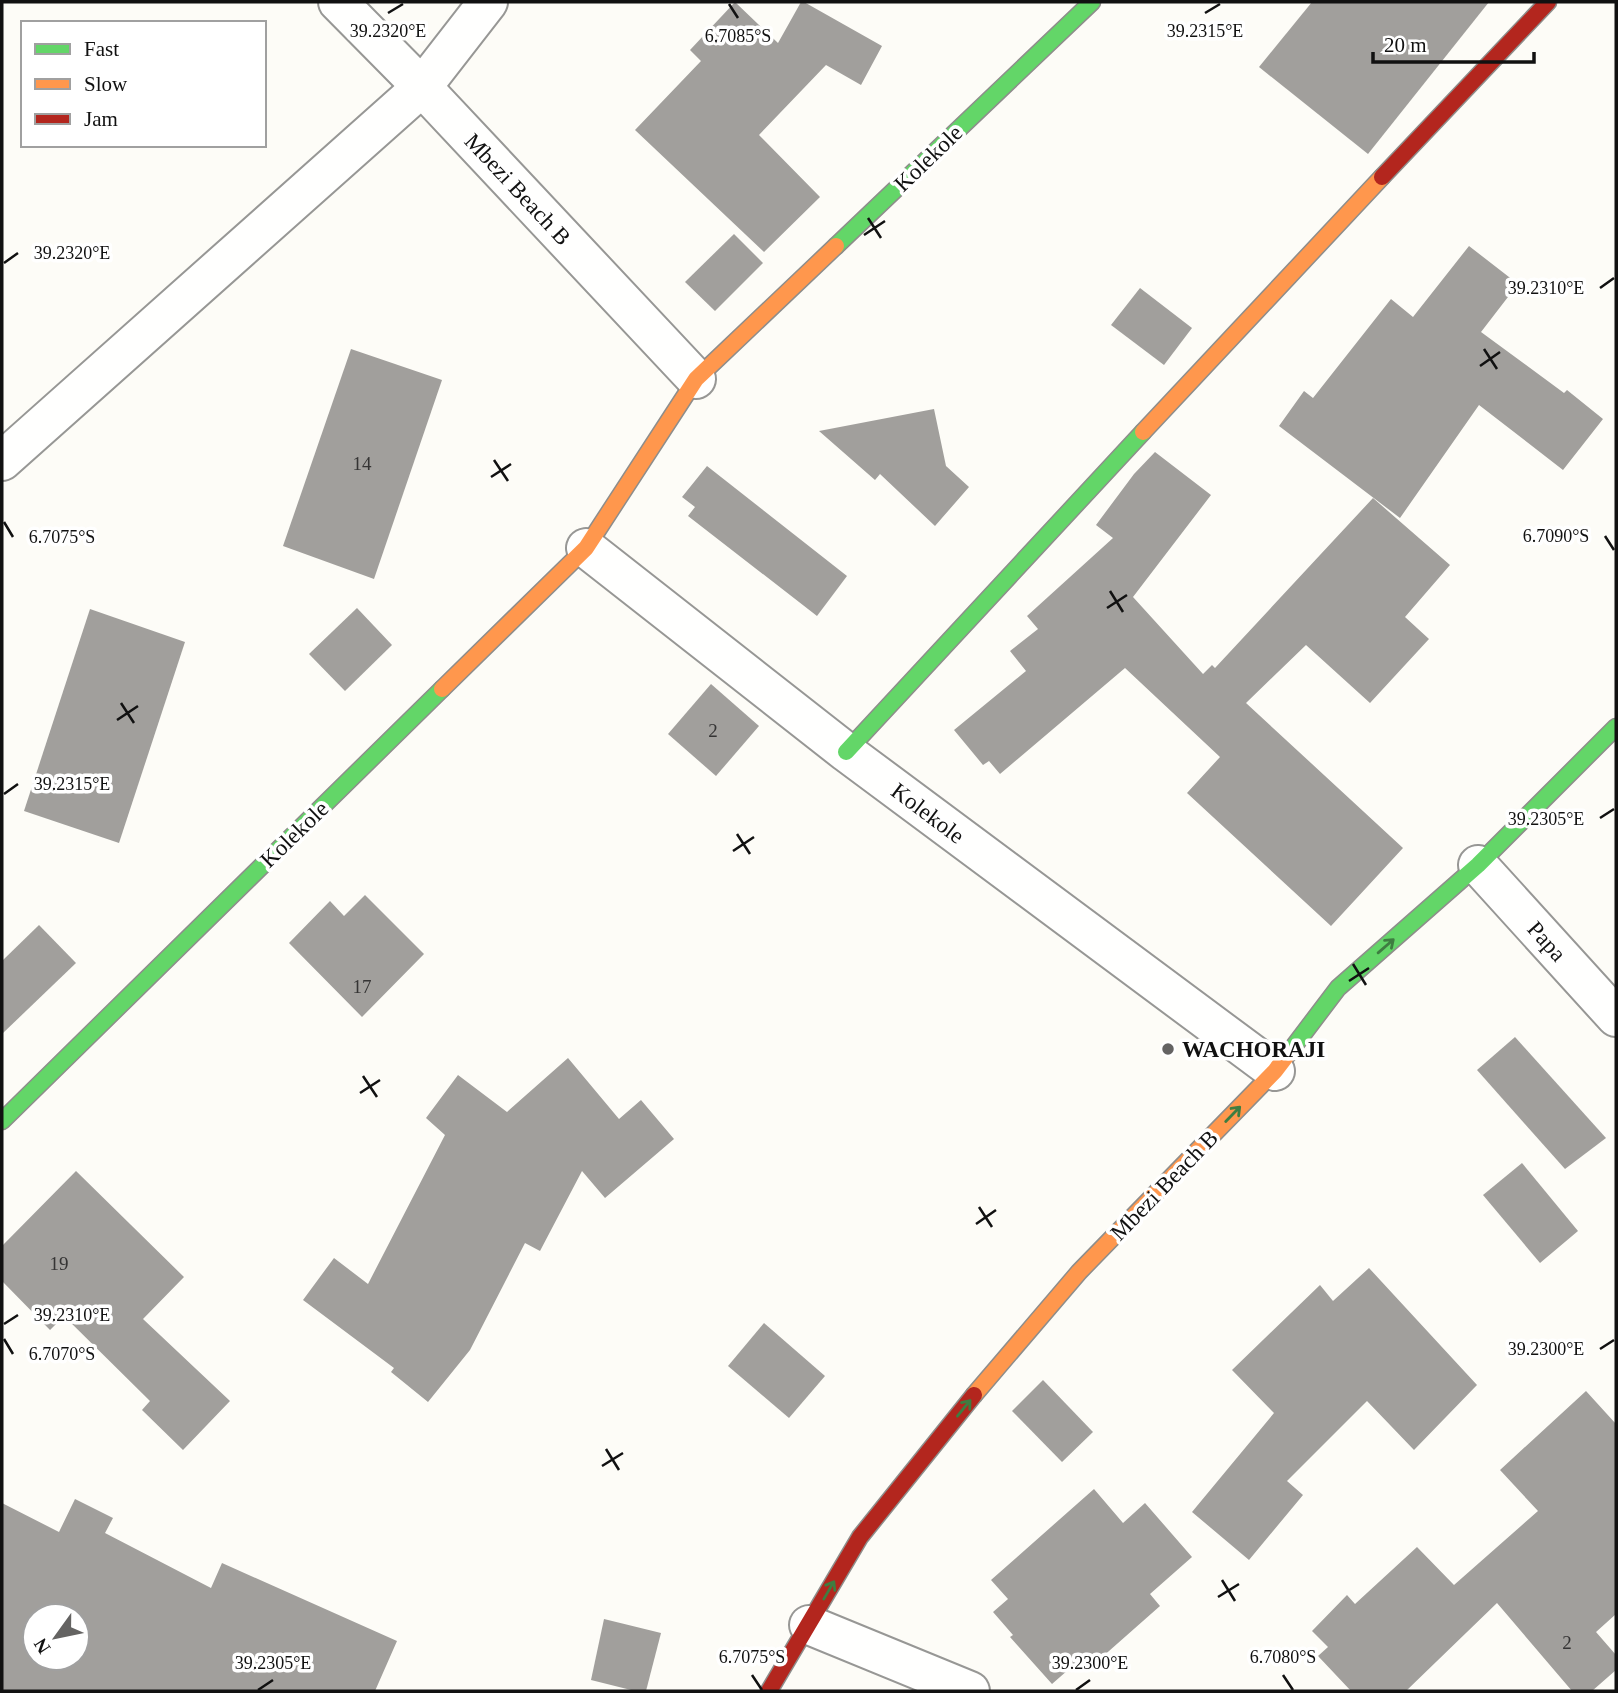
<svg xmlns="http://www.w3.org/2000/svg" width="1618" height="1693" font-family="'Times New Roman',serif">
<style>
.building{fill:#a19f9c;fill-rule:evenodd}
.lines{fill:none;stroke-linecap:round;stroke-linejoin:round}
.street-casing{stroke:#979795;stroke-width:42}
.fast-casing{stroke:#8e8d8b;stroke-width:19}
.slow-casing{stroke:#8e8d8b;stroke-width:19}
.jam-casing{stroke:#8e8d8b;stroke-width:19}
.street{stroke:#fffffe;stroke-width:38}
.fast{stroke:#63d668;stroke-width:16}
.slow{stroke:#ff974d;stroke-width:16}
.jam{stroke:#b3261e;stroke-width:16}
.oneway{stroke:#3e7d41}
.ticks{fill:none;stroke:#111;stroke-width:2.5}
.poi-dot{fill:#646362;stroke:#fff;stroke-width:2.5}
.labels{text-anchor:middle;stroke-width:7;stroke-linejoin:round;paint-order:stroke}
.number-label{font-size:19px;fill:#353434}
.street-label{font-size:23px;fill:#111;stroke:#fff}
.poi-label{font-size:23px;font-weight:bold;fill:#111;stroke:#fff;text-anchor:start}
.ticks-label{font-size:18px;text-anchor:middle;fill:#111;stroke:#fff;stroke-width:7;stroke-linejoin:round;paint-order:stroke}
</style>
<rect width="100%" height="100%" fill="#fdfcf7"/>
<g class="building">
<path d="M735,2L778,43L801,2H804L882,46L861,85L826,65L759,135L820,197L764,252L635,130L701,61L690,50Z"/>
<path d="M1312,2H1489L1368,154L1259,67Z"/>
<path d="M734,234L763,263L715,311L685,282Z"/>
<path d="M1469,246L1518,284L1481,332L1564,393L1567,390L1603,419L1563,470L1479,405L1400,518L1279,426L1304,391L1313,398L1391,299L1413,317Z"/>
<path d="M1140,288L1192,328L1164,365L1111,325Z"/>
<path d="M351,349L442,380L374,579L283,546Z"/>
<path d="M934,409L946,466L969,487L935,526L880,474L875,480L819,431Z"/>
<path d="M1155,452L1211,495L1133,597L1203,674L1212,665L1215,668L1373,498L1450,565L1405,617L1429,639L1370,703L1306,645L1246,703L1403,848L1331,926L1187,793L1220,757L1125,668L1000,774L989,761L983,765L954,730L1026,671L1010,651L1038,629L1027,616L1113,538L1096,525L1134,474Z"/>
<path d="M707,466L847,576L817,616L688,516L695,507L682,497Z"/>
<path d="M357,608L392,645L345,691L309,654Z"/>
<path d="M90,609L185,642L119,843L24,811Z"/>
<path d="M711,684L759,726L716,776L668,734Z"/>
<path d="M365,895L424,954L362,1017L289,943L330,901L344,916Z"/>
<path d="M39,925L76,963L2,1034V961Z"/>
<path d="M1515,1037L1606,1138L1565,1169L1477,1070Z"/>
<path d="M568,1058L619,1119L641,1100L674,1139L605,1198L582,1171L540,1251L525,1243L470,1350L428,1402L391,1372L394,1368L303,1300L334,1258L368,1284L445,1135L426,1118L458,1075L507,1112Z"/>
<path d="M1522,1163L1578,1231L1540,1263L1483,1195Z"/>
<path d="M76,1171L184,1277L143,1319L230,1401L183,1450L142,1410L150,1401L64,1316L50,1330L2,1281V1246Z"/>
<path d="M1369,1268L1477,1385L1414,1450L1367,1401L1287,1481L1303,1495L1249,1560L1192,1512L1274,1413L1232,1370L1320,1285L1333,1301Z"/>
<path d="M764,1323L825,1376L789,1418L728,1366Z"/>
<path d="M1043,1380L1093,1432L1062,1462L1012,1411Z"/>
<path d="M1586,1391L1616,1424V1614L1596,1632L1616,1655V1670L1592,1691H1572L1497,1603L1406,1691H1351L1318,1656L1328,1647L1312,1631L1347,1595L1355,1604L1417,1547L1454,1585L1538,1511L1500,1470Z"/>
<path d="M1094,1489L1123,1523L1145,1503L1192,1557L1150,1594L1160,1606L1092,1666L1084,1656L1052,1684L1010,1637L1013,1635L993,1612L1008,1599L991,1580Z"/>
<path d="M75,1499L113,1518L105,1533L211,1588L222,1563L397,1641L375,1691H2V1503L59,1532ZM35,1616H77V1658H35Z"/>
<path d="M604,1619L661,1633L646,1691H635L591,1680Z"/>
</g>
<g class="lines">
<defs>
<g id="street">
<path d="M338,2L422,87L696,379"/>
<path d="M2,461L422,87L488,2"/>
<path d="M586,548L846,752L1275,1071"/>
<path d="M1478,865L1616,1017"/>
<path d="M809,1625L970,1691"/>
</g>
<g id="fast">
<path d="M836,246L1092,2"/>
<path d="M846,752L1143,432"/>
<path d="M1288,1054L1338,988L1478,865L1616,727"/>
<path d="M2,1121L442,689"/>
</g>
<g id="slow">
<path d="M1143,432L1382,177"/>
<path d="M442,689L586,548L696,379L836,246"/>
<path d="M974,1395L1079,1272L1275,1071L1288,1054"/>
</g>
<g id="jam">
<path d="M1382,177L1548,2"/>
<path d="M769,1691L860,1537L974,1395"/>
</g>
</defs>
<use href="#street" class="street-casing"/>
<use href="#fast" class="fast-casing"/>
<use href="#slow" class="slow-casing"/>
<use href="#jam" class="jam-casing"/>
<use href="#street" class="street"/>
<use href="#fast" class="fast"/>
<use href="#slow" class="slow"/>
<use href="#jam" class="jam"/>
</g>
<defs><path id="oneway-shaft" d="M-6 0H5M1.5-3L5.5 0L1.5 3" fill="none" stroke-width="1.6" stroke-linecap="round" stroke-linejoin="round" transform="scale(1.75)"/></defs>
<g class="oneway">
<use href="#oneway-shaft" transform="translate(1386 946) rotate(-41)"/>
<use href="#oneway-shaft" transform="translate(1233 1114) rotate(-46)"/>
<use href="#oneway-shaft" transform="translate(964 1408) rotate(-51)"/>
<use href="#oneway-shaft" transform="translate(829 1590) rotate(-60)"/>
</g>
<path class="ticks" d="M729,4L738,18M388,13L403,4M1205,13L1220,4M868,218L881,238M864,235L885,221M4,263L18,253M1600,288L1614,278M1484,349L1497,369M1480,366L1500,352M494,460L508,481M491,477L511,464M4,522L13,537M1605,536L1614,550M1110,591L1123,612M1107,608L1127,595M121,703L134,723M117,720L138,706M4,794L18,784M1600,818L1614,809M737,834L750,854M733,851L754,837M1353,964L1366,985M1349,981L1369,968M363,1076L377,1097M360,1093L380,1080M979,1207L992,1227M976,1224L996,1210M4,1324L18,1315M4,1339L13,1354M1600,1349L1614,1340M606,1449L619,1470M602,1466L623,1453M1222,1580L1235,1601M1218,1597L1239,1584M752,1675L762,1690M1283,1675L1293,1690M258,1690L273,1680M1076,1690L1090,1680"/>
<circle class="poi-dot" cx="1168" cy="1049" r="7"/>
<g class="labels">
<g class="number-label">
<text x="362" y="470">14</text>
<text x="713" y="737">2</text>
<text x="362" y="993">17</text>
<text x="59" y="1270">19</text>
<text x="1567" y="1649">2</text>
</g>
<g class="street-label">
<text transform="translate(928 158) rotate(-44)" y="8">Kolekole</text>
<text transform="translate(518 189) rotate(47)" y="8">Mbezi Beach B</text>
<text transform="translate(928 813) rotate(37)" y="8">Kolekole</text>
<text transform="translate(294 834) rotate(-44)" y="8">Kolekole</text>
<text transform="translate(1547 941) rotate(48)" y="8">Papa</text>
<text transform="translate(1164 1185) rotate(-46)" y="8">Mbezi Beach B</text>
</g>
<g class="poi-label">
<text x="1182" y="1057">WACHORAJI</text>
</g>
</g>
<g class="ticks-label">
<text x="388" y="37">39.2320°E</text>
<text x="1205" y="37">39.2315°E</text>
<text x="738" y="42">6.7085°S</text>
<text x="72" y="259">39.2320°E</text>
<text x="1546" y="294">39.2310°E</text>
<text x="1556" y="542">6.7090°S</text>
<text x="62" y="543">6.7075°S</text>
<text x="72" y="790">39.2315°E</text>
<text x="1546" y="825">39.2305°E</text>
<text x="72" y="1321">39.2310°E</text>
<text x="1546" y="1355">39.2300°E</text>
<text x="62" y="1360">6.7070°S</text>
<text x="752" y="1663">6.7075°S</text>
<text x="1283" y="1663">6.7080°S</text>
<text x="273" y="1669">39.2305°E</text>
<text x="1090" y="1669">39.2300°E</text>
</g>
<rect width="1618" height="1693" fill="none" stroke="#111111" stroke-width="7"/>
<rect x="21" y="21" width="245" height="126" fill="#ffffff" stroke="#a0a0a0" stroke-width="2"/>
<rect x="35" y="44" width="35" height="10" fill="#63d668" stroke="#a0a0a0" stroke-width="2"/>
<text x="84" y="56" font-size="21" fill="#111111">Fast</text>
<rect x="35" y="79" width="35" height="10" fill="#ff974d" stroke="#a0a0a0" stroke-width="2"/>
<text x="84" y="91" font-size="21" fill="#111111">Slow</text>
<rect x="35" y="114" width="35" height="10" fill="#b3261e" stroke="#a0a0a0" stroke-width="2"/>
<text x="84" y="126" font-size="21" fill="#111111">Jam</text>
<g transform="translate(56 1637) rotate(237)"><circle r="33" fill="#ffffff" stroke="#a0a0a0" stroke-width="2"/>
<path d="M0-5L12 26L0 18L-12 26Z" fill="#646362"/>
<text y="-10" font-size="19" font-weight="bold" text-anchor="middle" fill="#111111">N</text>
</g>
<path d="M1373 52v10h161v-10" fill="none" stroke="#111111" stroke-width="3.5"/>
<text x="1384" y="52" font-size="21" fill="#111111" stroke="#ffffff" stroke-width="5" paint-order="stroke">20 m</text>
</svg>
